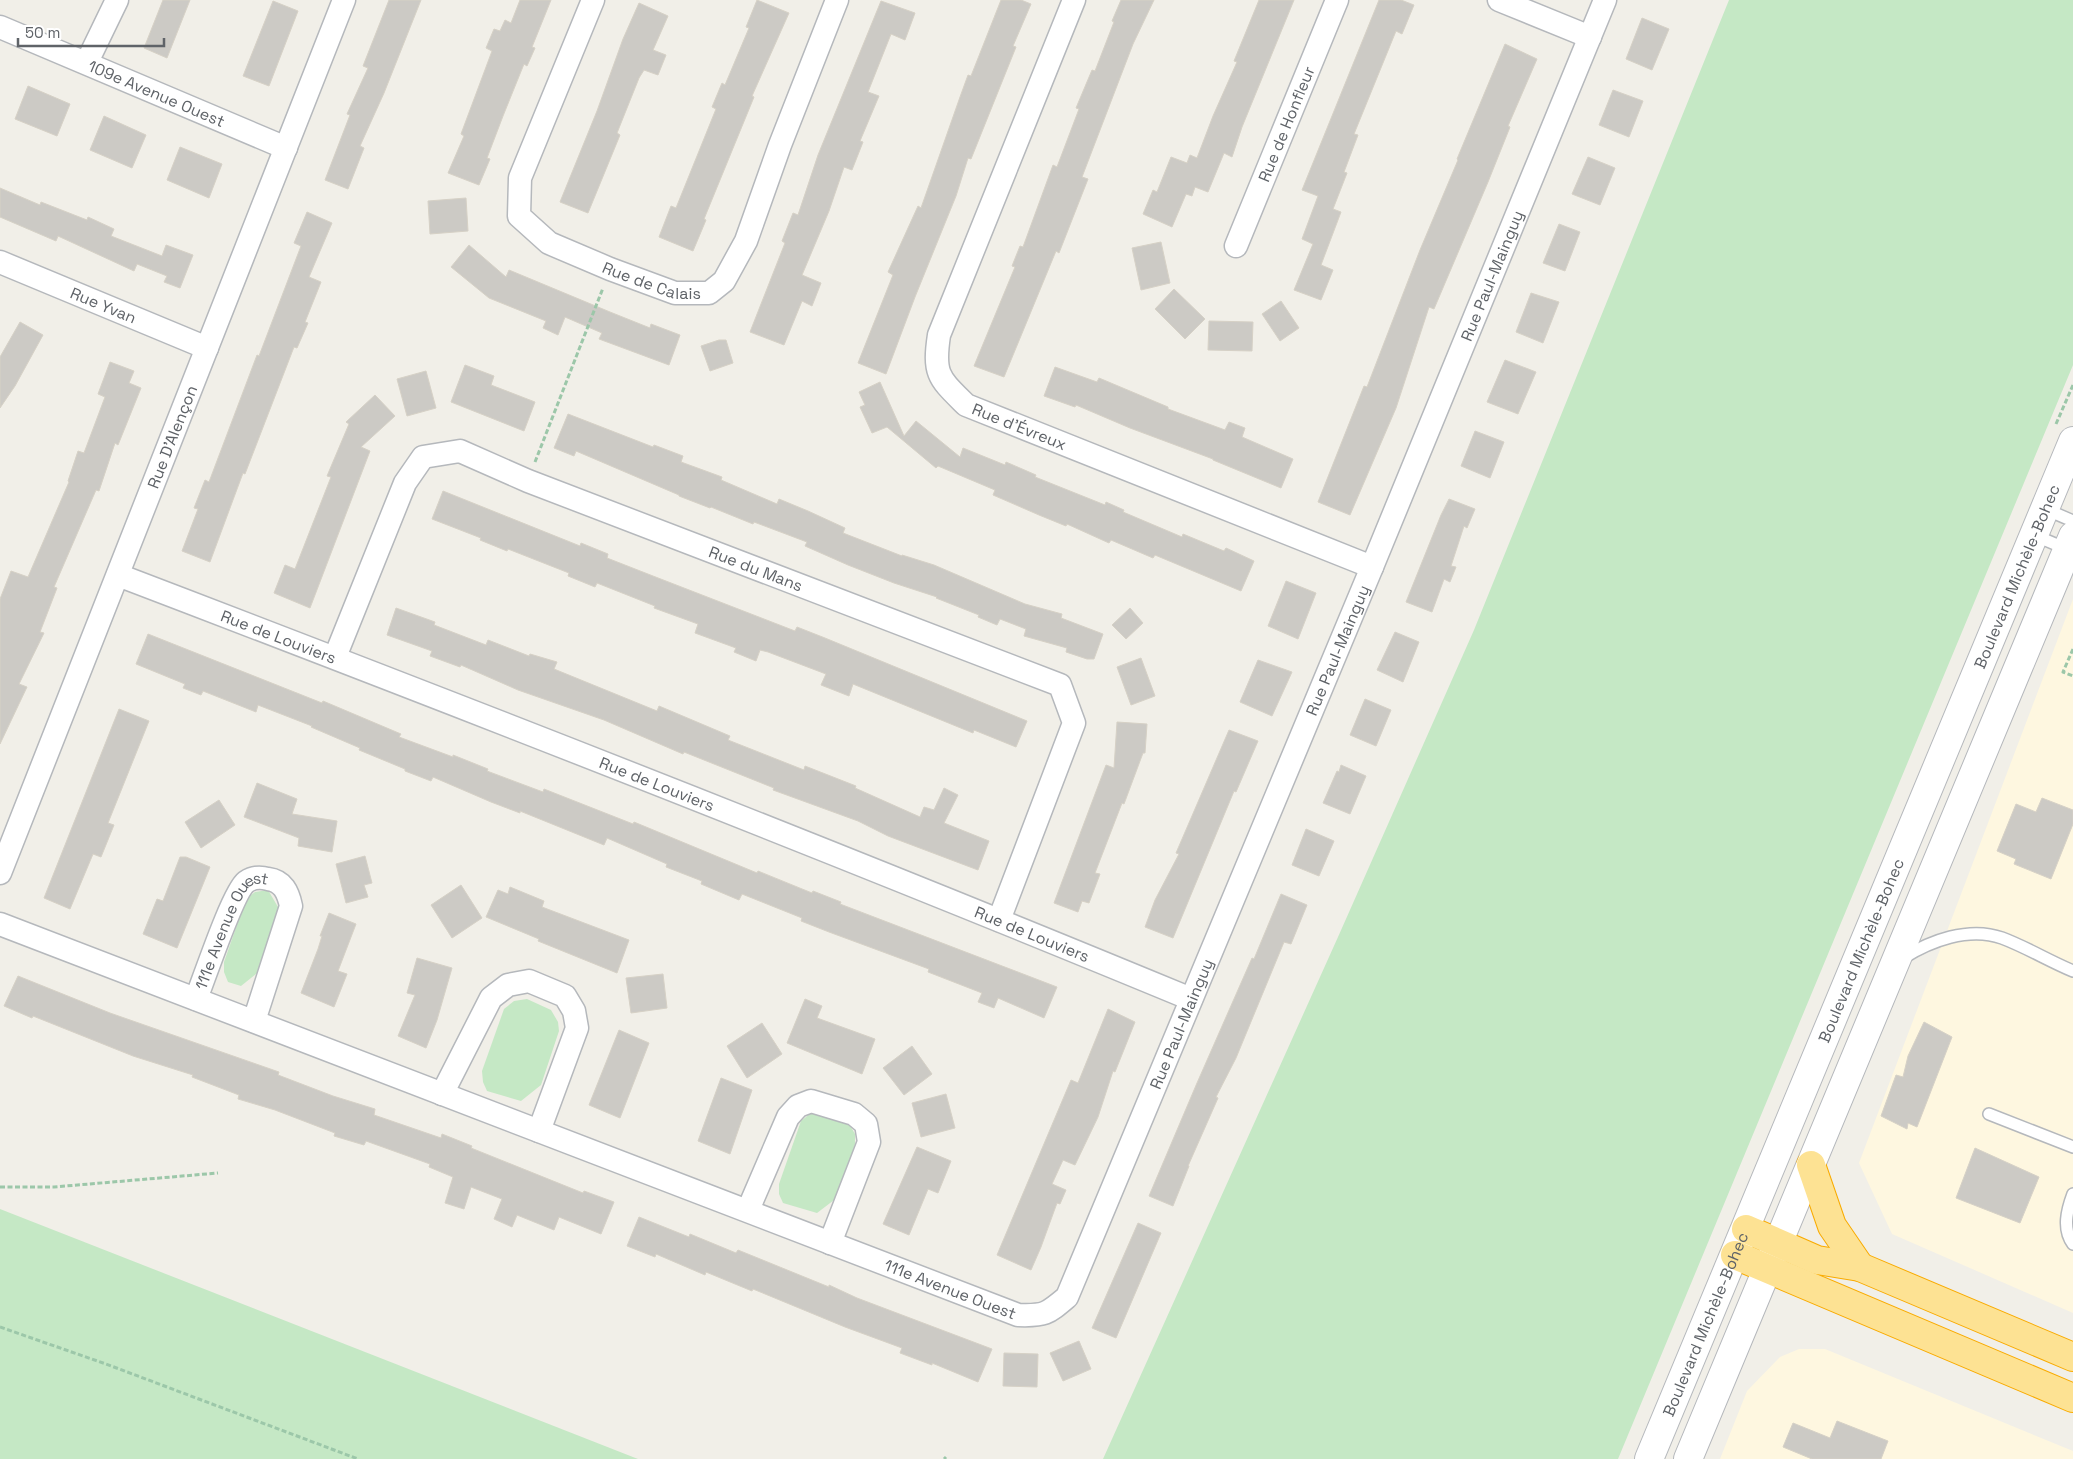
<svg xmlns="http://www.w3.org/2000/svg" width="2073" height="1459" font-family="'Space Grotesk',sans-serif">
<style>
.commercial{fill:#fef7e0}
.green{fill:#c5e8c5}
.building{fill:#cccac5;stroke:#d6d1c6}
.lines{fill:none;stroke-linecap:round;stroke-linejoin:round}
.service-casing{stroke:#b5b8bc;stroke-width:14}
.minor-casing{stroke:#b5b8bc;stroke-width:25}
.tertiary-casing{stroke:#b5b8bc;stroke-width:30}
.motorway-casing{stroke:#f9ab00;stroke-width:30}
.path{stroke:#9cc7a9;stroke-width:3;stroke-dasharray:5 2.5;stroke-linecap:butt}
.service{stroke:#fff;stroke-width:11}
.minor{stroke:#fff;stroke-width:22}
.tertiary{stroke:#fff;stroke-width:28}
.motorway{stroke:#fde293;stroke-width:28}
.labels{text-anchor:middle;stroke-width:5;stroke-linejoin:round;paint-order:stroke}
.street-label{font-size:16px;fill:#5f6368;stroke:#fff}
</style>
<rect width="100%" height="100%" fill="#f1efe8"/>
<g class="commercial">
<path d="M2073,599V1313L1892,1234L1859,1163Z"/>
<path d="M1799,1349H1825L2073,1451V1459H1720L1747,1391L1780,1357Z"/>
</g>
<g class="green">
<path d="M1729,0H2073V365L1618,1459H1103L1338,937L1474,630Z"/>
<path d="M268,890L278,907L279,917L261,970L241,986L228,982L224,972V962L246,899L255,892Z"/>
<path d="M527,999L551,1010L558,1022L559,1031L541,1085L521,1101L487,1091L483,1082L482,1071L504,1009L514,1001Z"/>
<path d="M823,1112L848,1122L855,1134V1144L838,1197L817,1213L783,1203L779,1194V1184L801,1121L811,1113Z"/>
<path d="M0,1209L638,1459H0Z"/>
</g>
<g class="building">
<path d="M163,0H190L167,58L144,48Z"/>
<path d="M389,0H421L384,93L360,146L364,148L348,189L325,180L350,115L347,114L368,68L363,66Z"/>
<path d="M520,0H551L532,47L535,48L527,66L524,64L503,116L487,158L490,159L479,185L448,173L464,136L461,134L492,51L486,48L494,29L500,31L505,20L511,23Z"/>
<path d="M757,0L789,13L752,96L754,97L704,219L706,220L693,251L659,237L671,206L676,208L716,109L712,107L722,83L725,85L749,28L746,27Z"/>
<path d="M1001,0H1021L1031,4L1013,46L1016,47L971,159L968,158L956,196L915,297L886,374L858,363L893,275L888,272L918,206L921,208L960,97L968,75L971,76Z"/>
<path d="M1121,0H1154L1133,44L1082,177L1088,179L1059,253L1056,251L1004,377L974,366L1015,267L1012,266L1020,246L1023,247L1053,165L1057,167L1079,109L1076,108L1092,70L1095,71L1114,22L1112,21Z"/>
<path d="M1259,0H1294L1242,127L1232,157L1224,153L1208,192L1195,187L1192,196L1186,194L1172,227L1143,214L1153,190L1157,192L1171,157L1187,163L1190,155L1197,158L1213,116L1237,62L1234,61Z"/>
<path d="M1379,0H1401L1414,5L1402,34L1396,31L1354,134L1358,135L1344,172L1347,173L1333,209L1341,212L1321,265L1333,270L1321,300L1294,290L1313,244L1302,239L1318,196L1302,190Z"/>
<path d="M273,1L298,11L269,86L243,76Z"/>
<path d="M881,1L915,13L905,40L891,34L868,92L879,96L860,141L863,142L852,170L844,167L829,211L802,275L821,283L812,306L802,301L784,345L750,332L785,243L782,241L793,213L798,215L818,155Z"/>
<path d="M639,3L668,16L653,50L666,55L658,75L644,70L639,78L617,133L620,135L588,213L560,202L597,111L623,39Z"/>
<path d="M1642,18L1669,29L1652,70L1626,59Z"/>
<path d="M1505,44L1537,59L1508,126L1510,127L1488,182L1434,309L1429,307L1396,408L1350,515L1318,502L1364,386L1367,387L1420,250L1458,160L1457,159Z"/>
<path d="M28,86L70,104L57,136L15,119Z"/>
<path d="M1613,90L1643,101L1629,137L1599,125Z"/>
<path d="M104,116L146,135L132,168L90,150Z"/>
<path d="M180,147L222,164L209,198L167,180Z"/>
<path d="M1588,157L1615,168L1600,205L1572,194Z"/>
<path d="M0,188L40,205L41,202L87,220L88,217L114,229L111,236L162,256L166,245L193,255L180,288L164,282L167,276L137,264L134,271L58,236L56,241L0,217Z"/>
<path d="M466,198L468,231L430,234L428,201Z"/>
<path d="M307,212L332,223L309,277L321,282L305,322L308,323L297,348L294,347L245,474L243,473L210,562L182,551L198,509L194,508L205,480L209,482L257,355L259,356L301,246L294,243Z"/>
<path d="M1559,224L1580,232L1565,271L1543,263Z"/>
<path d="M1161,242L1170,283L1141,290L1132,248Z"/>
<path d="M469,245L506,277L509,270L610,312L650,328L651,324L680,335L669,365L599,339L602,333L565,317L558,335L543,328L546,321L489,298L451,267Z"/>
<path d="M1174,289L1205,319L1185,339L1155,309Z"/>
<path d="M1531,293L1559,302L1543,343L1516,332Z"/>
<path d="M1281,301L1299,328L1280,341L1262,314Z"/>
<path d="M1209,321L1253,322L1252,351L1208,350Z"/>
<path d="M20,322L43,335L15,386L0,408V357Z"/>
<path d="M719,340H726L733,363L710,371L701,346Z"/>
<path d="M1505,360L1536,372L1518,414L1487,402Z"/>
<path d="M110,362L134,371L129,383L141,388L118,445L115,443L99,491L96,490L54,587L57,588L40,632L44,633L19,684L27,687L0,744V599L11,571L28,577L69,482L68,481L78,451L84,453L105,397L98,394Z"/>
<path d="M465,365L494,376L491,385L535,402L524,431L451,402Z"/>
<path d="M1055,367L1097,382L1099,378L1168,407V409L1225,430L1229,422L1245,428L1242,437L1293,459L1281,488L1213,460V459L1130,428L1076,405L1075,407L1044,396Z"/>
<path d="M426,371L436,408L407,416L397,379Z"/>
<path d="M880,382L904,436L916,421L960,457L963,448L1005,465L1006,462L1036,475L1035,477L1105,505L1106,502L1124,510L1123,512L1182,537L1183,534L1224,551L1226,548L1254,561L1241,591L1155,555L1153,558L1111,540L1109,543L1067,524L1066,526L1039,515L993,495L995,490L938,466L936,468L887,427L872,433L860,407L865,405L859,392Z"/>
<path d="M375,395L395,416L361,447L370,451L310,608L274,593L285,565L295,569L331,477L327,476L349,424L346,422Z"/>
<path d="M568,414L653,447L654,445L683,456L681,462L722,477L721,480L777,504L779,499L808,511L845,528L843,533L902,556V555L934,565L1025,604L1062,614L1061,618L1103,634L1094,659H1087L1066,652L1067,648L1024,636L1026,629L1000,619L997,625L978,617L979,615L936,598L937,597L894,583L848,565L805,546L807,542L754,522L753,524L711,507L710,508L679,496V495L576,451L574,456L554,448Z"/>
<path d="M1475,431L1504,442L1490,478L1461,466Z"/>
<path d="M443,491L580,546L581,543L608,554L607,558L653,576L795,631L797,627L825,638L1027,721L1016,747L974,730L973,733L853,684L849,696L821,685L826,674L768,652L760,650L756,661L734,652L736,648L695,633L698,624L654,608L655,606L597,583L595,587L568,576L569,573L508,549L507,551L480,540L481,538L432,519Z"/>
<path d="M1449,499L1475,509L1467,528L1464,526L1451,566L1456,567L1450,582L1444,579L1432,612L1406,602L1441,515Z"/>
<path d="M1286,581L1316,593L1298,639L1268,626Z"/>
<path d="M396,608L435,622L434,625L486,645L488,640L529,656L530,654L557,662L554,669L657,711L659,706L730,736L728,740L804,770L805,766L856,786L855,788L920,817L924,807L934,810L944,788L958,795L944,823L989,841L978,870L888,836L858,821L773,790L774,788L684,752L683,754L604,720L518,690L461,665L460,667L430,656L432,651L387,635Z"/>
<path d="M1130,608L1143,623L1126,639L1112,625Z"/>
<path d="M1395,632L1419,642L1403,682L1377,670Z"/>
<path d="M148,634L322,703L323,701L401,734L399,737L453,757V755L488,769L487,771L543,792L544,789L633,824L634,822L757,873L758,871L812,893L813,891L841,902L840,904L1057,987L1044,1018L998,998L994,1008L978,1002L982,993L928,972L929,969L829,932L801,921L802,918L742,894L739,900L701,884L702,881L666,867L667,864L607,838L604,845L520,811V813L491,802L433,777L431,781L405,771V769L359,750L360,748L311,727L312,726L258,705L256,712L203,691L201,695L183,688L185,684L136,664Z"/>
<path d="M1141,658L1155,696L1131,705L1117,667Z"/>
<path d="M1258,660L1292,672L1272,716L1240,702Z"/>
<path d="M1365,699L1391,710L1376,746L1350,735Z"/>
<path d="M119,709L149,721L108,823L114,825L101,857L93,854L70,909L44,898Z"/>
<path d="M1117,722L1147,724L1145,753H1143L1124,804L1122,803L1095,873L1100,874L1089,903L1082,901L1078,912L1054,903L1106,765L1114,768Z"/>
<path d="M1229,730L1258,741L1236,792L1234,791L1173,938L1145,927L1155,900L1179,854L1176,853Z"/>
<path d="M1341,765L1366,776L1350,814L1323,803L1337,771L1339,772Z"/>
<path d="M257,783L297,799L292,814L337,821L332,852L298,846L299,838L244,817Z"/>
<path d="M2042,798L2073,810V824L2051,879L2014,864L2016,859L1997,851L2016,804L2036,812Z"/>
<path d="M219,800L235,825L201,848L185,822Z"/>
<path d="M1306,829L1334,841L1319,876L1292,865Z"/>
<path d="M365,856L372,883L364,885L368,897L346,903L336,864Z"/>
<path d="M180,857H186L210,867L177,948L143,934L157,899L163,901Z"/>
<path d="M461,885L482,918L452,938L431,905Z"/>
<path d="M510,887L544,901L542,907L629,940L617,973L538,941L539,939L486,917L498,890L508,894Z"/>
<path d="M1281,894L1307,905L1291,944L1284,942L1236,1058L1216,1097L1218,1098L1188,1166H1189L1173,1206L1149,1196L1197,1083L1252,958L1254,959Z"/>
<path d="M329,913L356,924L338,971L347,974L334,1007L301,993L318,949L322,936H320Z"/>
<path d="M417,958L452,968L437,1020L426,1048L398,1036L415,995L407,993Z"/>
<path d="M663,974L667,1008L631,1013L626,978Z"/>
<path d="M18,976L110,1013L279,1072L278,1075L333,1096L375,1109L374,1115L441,1138L442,1134L472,1146L471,1148L583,1193L584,1191L614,1202L601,1234L559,1217L554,1230L517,1215L512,1227L494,1219L502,1199L471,1187L464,1209L445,1203L453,1177L429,1167L430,1164L366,1141L364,1145L334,1136L335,1133L275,1110L238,1099L239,1095L192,1077L193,1075L133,1056L33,1016L32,1018L4,1006Z"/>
<path d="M805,999L822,1006L817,1018L875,1039L862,1074L787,1043Z"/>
<path d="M1108,1009L1135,1022L1115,1072L1113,1071L1098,1117L1075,1165L1063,1160L1052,1184L1066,1190L1060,1204L1057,1203L1041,1247L1031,1270L997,1255L1071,1080L1078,1083Z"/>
<path d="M1924,1022L1952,1037L1917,1127L1908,1123L1907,1129L1881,1116L1896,1075L1903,1077L1908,1056Z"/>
<path d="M762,1023L782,1054L747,1078L727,1046Z"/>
<path d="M619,1030L649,1043L620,1118L589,1105Z"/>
<path d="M912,1046L932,1074L904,1095L883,1068Z"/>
<path d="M721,1078L752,1090L730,1154L698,1141Z"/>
<path d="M946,1094L955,1128L921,1137L912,1103Z"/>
<path d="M917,1147L951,1161L938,1193L928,1189L909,1235L883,1224Z"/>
<path d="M1975,1148L2039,1177L2020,1223L1956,1198Z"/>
<path d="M639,1217L689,1237L690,1234L736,1253L738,1250L829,1287V1285L857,1298L992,1349L978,1382L932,1363V1365L900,1353L902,1348L845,1327L753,1289L752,1291L706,1272L705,1275L656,1254L655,1257L627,1246Z"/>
<path d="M1138,1223L1161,1233L1116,1338L1092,1328Z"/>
<path d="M1079,1341L1091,1369L1063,1381L1050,1353Z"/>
<path d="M1004,1353L1038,1354L1037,1387L1003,1386Z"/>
<path d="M1837,1421L1888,1441L1881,1459H1812L1783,1447L1793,1423L1830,1438Z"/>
</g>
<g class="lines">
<defs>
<g id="service">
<path d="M2045,509L2073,521"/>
<path d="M2034,535L2069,550"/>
<path d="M1903,958C1930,941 1969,926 2002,938C2026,947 2049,961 2073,971"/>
<path d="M1989,1114L2073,1147"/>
<path d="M2073,1194C2067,1210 2062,1229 2073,1244"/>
</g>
<g id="minor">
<path id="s1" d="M593,0L520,178L519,216L549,243L610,269L675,293H709L724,281L746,241L780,145L837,0"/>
<path id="s2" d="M1074,0L939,335C933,375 939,378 966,405L1372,567"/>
<path d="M1499,0L1590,37"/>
<path id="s3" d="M0,27L286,148"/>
<path d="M87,62L117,0"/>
<path id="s4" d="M1236,246L1337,0"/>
<path id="s5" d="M0,262L207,348"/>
<path id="s6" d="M118,575C477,712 836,852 1191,999"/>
<path id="s7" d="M335,657L405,483L423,457L460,451L528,481L1060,685L1074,723L999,920"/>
<path id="s8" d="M0,873L344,0"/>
<path id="s9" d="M0,924L1018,1315C1045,1316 1047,1314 1067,1297L1372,567L1605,0"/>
<path id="s10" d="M196,999C204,979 233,892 246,882C253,877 261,877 268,879C283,881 288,892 291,906L254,1021"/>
<path d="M442,1094L491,998L508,985L529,981L565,996L574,1011L577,1028L539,1131"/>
<path d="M748,1210L788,1117L798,1106L811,1101L854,1114L866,1124L869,1142L830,1243"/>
</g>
<g id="tertiary">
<path id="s11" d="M1649,1459L2073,441"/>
<path d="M1688,1459L2073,536"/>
</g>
<g id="motorway">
<path d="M1811,1165L1832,1226L1860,1267"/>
<path d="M1746,1229L1817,1260L1860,1267L2073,1357"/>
<path d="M1735,1255L2073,1398"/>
</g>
</defs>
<use href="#service" class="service-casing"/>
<use href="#minor" class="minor-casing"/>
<use href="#tertiary" class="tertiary-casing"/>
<use href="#motorway" class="motorway-casing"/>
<g class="path">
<path d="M2056,424L2073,385"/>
<path d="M535,462L603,288"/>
<path d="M2073,649L2063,672L2073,676"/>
<path d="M0,1187H54L218,1173"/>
<path d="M0,1327L106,1364L358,1459"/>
<path d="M944,1459L946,1457"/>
</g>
<use href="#service" class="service"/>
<use href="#minor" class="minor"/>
<use href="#tertiary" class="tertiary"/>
<use href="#motorway" class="motorway"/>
</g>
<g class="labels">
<g class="street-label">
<text dy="6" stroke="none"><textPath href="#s3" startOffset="170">109e Avenue Ouest</textPath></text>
<text dy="6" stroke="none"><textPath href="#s4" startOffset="132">Rue de Honfleur</textPath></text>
<text dy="6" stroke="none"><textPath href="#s9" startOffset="2251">Rue Paul-Mainguy</textPath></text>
<text dy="6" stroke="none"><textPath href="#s1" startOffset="381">Rue de Calais</textPath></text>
<text dy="6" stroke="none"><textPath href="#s5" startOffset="112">Rue Yvan</textPath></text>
<text dy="6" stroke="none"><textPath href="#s2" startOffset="499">Rue d'Évreux</textPath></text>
<text dy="6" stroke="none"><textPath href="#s8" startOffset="469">Rue D'Alençon</textPath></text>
<text dy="6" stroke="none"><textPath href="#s7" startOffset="575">Rue du Mans</textPath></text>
<text dy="6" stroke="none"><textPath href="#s11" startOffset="956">Boulevard Michèle-Bohec</textPath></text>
<text dy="6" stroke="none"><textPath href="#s6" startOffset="172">Rue de Louviers</textPath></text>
<text dy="6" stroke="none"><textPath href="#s9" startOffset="1846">Rue Paul-Mainguy</textPath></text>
<text dy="6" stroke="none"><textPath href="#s6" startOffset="578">Rue de Louviers</textPath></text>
<text dy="6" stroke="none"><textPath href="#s6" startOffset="982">Rue de Louviers</textPath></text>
<text dy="6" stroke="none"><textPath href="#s10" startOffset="81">111e Avenue Ouest</textPath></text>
<text dy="6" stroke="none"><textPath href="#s11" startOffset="551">Boulevard Michèle-Bohec</textPath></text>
<text dy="6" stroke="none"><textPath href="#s9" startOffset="1441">Rue Paul-Mainguy</textPath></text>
<text dy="6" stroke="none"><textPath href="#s9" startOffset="1018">111e Avenue Ouest</textPath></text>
<text dy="6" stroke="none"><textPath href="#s11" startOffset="146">Boulevard Michèle-Bohec</textPath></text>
</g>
</g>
<path d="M18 38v8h146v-8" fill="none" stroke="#5f6368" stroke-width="2.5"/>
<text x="25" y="38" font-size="15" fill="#5f6368" stroke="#ffffff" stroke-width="4" paint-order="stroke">50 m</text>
</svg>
